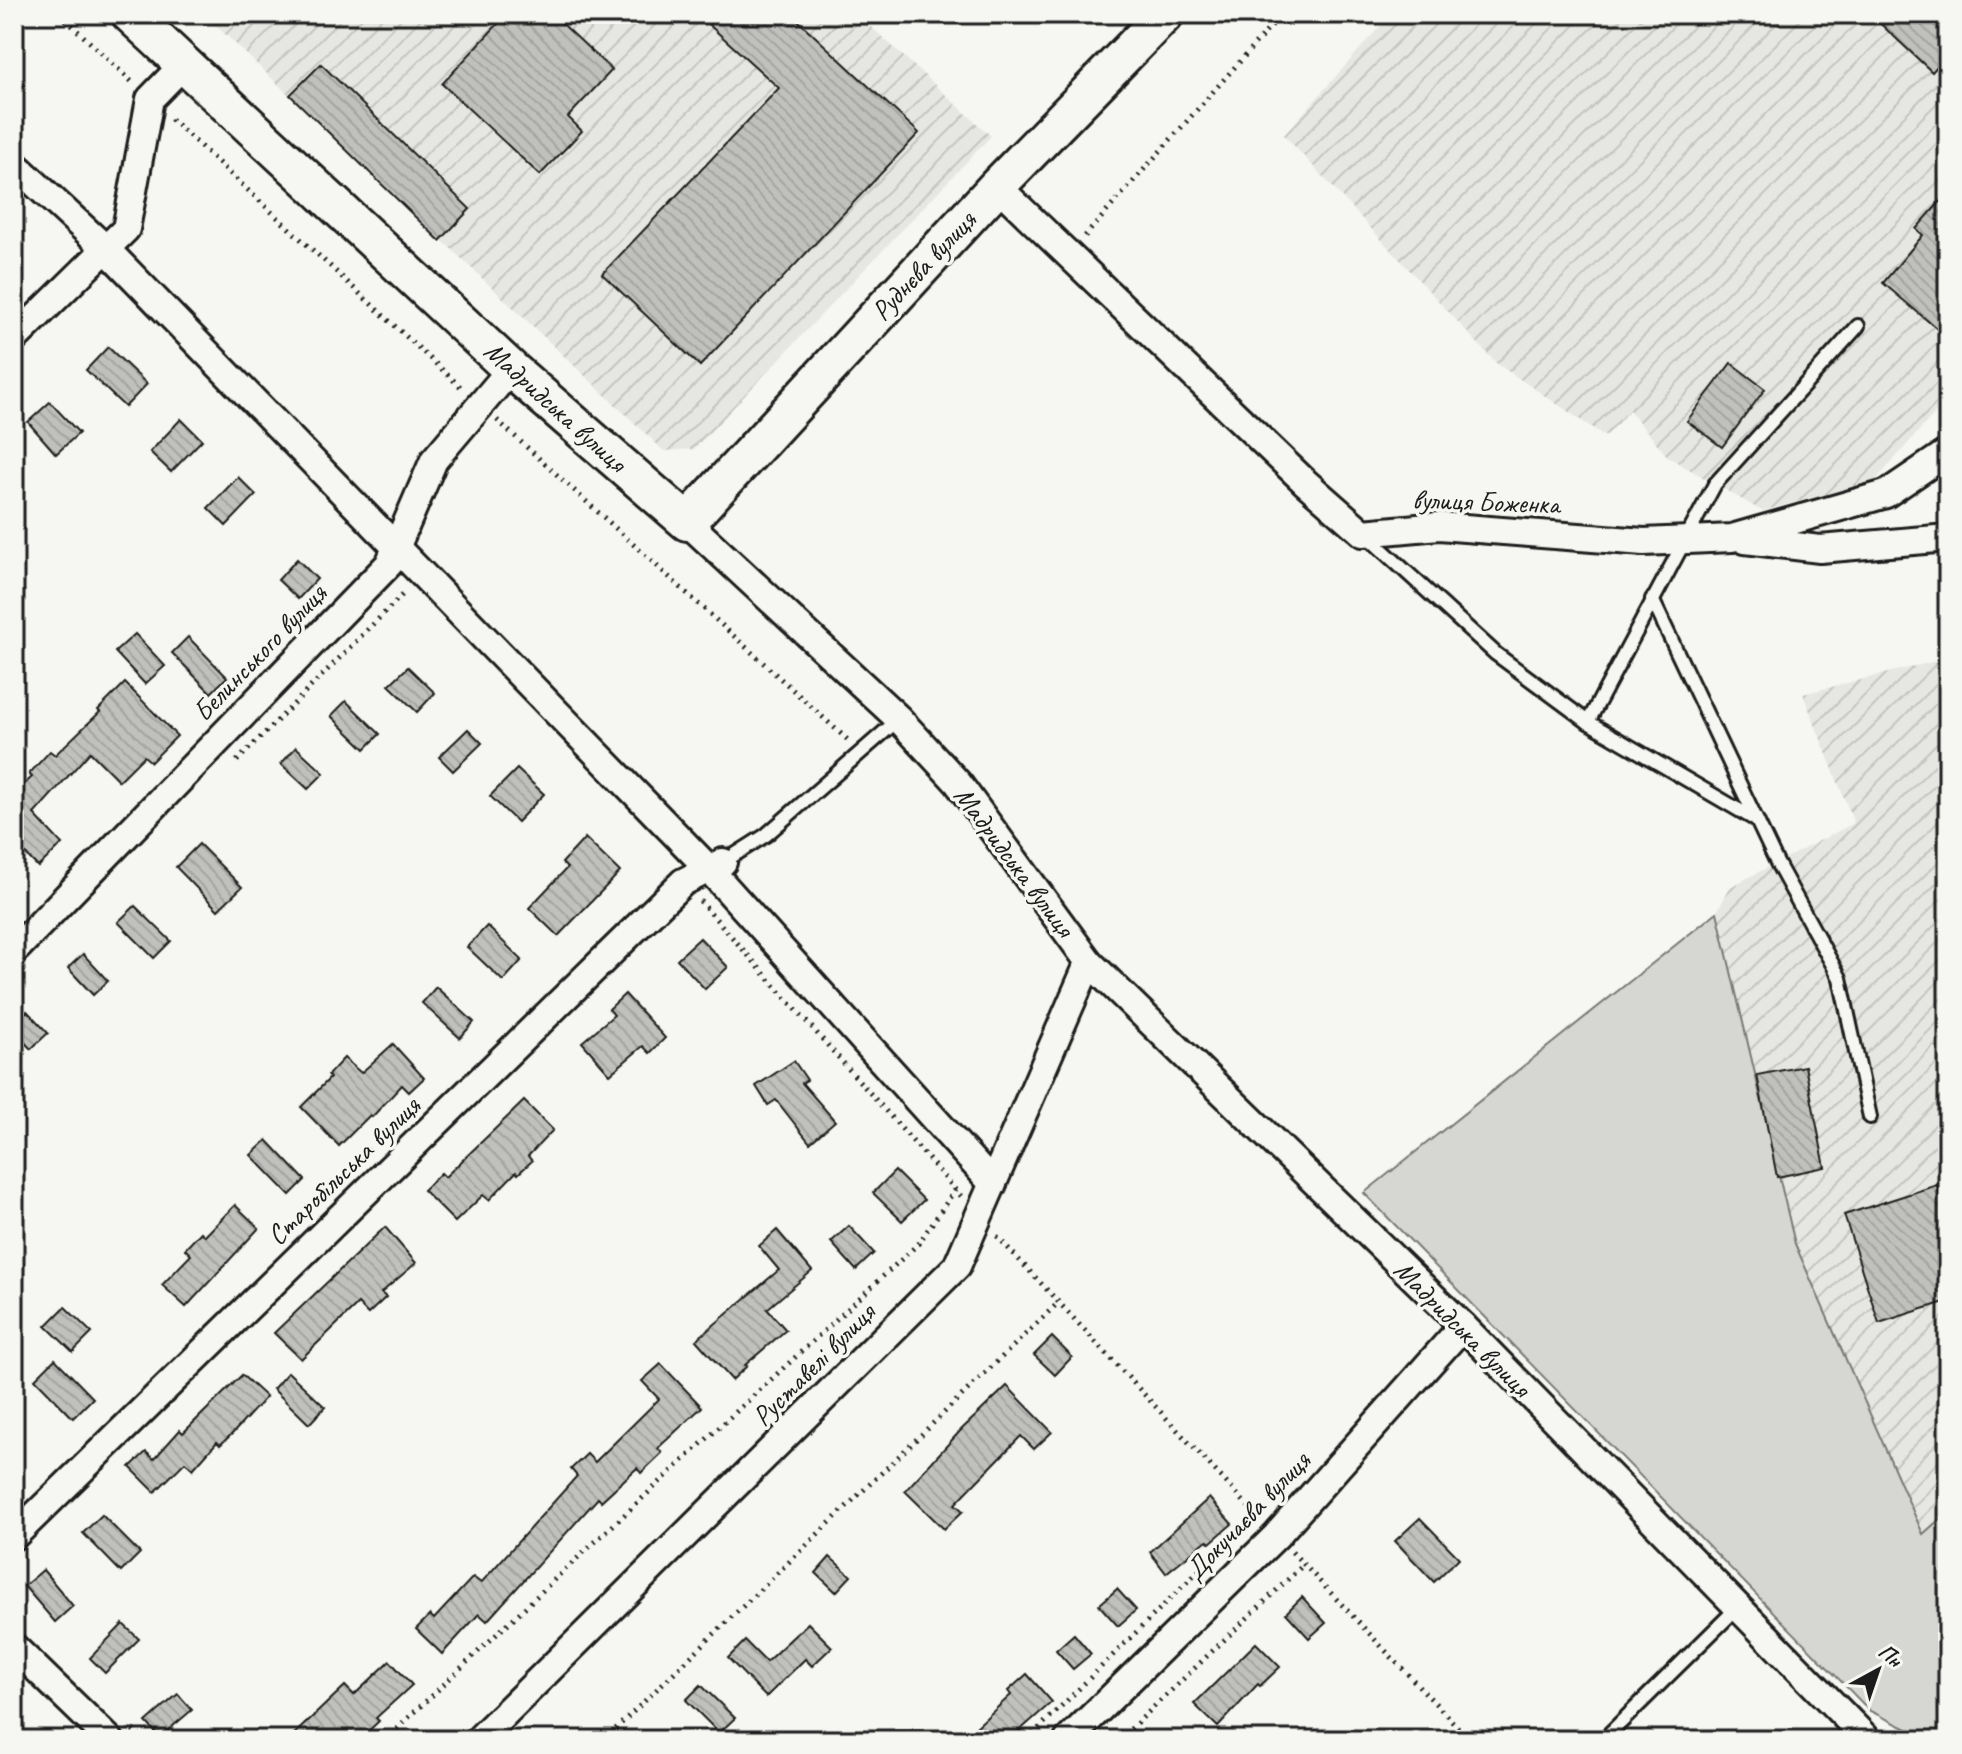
<svg xmlns="http://www.w3.org/2000/svg" width="1962" height="1754" font-family="Caveat,sans-serif">
<style>
.industrial{fill:url(#industrial-furrows)}
.green{fill:#d6d6d2;stroke:#797977;stroke-width:2}
.building{fill:url(#building-back-hatch);stroke:#1c1c1c;stroke-width:2}
.lines{fill:none;stroke-linecap:round;stroke-linejoin:round}
.lane-casing{stroke:#1c1c1c;stroke-width:18}
.street-casing{stroke:#1c1c1c;stroke-width:32}
.secondary-casing{stroke:#1c1c1c;stroke-width:42}
.path{stroke:#1c1c1c;stroke-width:5;stroke-dasharray:2 6;stroke-linecap:butt}
.lane{stroke:#f6f6f2;stroke-width:12}
.street{stroke:#f6f6f2;stroke-width:26}
.secondary{stroke:#f6f6f2;stroke-width:36}
.labels{text-anchor:middle;stroke-width:7;stroke-linejoin:round;paint-order:stroke}
.street-label{font-size:28px;fill:#1c1c1c;stroke:#f6f6f2}
</style>
<defs>
<pattern id="industrial-furrows" width="10" height="10" patternUnits="userSpaceOnUse" patternTransform="scale(2)"><rect width="10" height="10" fill="#e6e6e2"/><path d="M-1 1l2-2M0 10L10 0M9 11l2-2" fill="none" stroke="#c5c5c1"/></pattern>
<pattern id="building-back-hatch" width="6" height="6" patternUnits="userSpaceOnUse" patternTransform="scale(2)"><rect width="6" height="6" fill="#c0c0bd"/><path d="M-1 5l2 2M0 0l6 6M5-1l2 2" fill="none" stroke="#a4a4a2"/></pattern>
</defs>
<rect width="100%" height="100%" fill="#f6f6f2"/>
<filter id="ink" filterUnits="userSpaceOnUse"><feTurbulence type="fractalNoise" baseFrequency=".0125" numOctaves="2"/><feDisplacementMap in="SourceGraphic" scale="16" xChannelSelector="R" yChannelSelector="G"/><feConvolveMatrix kernelMatrix="1 2 1 2 8 2 1 2 1" color-interpolation-filters="sRGB"/></filter>
<g filter="url(#ink)">
<g class="industrial">
<path d="M204,14H857L991,136L694,449L664,451Z"/>
<path d="M1391,14H1948V398L1875,481L1762,511L1668,457L1629,410L1606,437L1496,363L1284,135Z"/>
<path d="M1948,658V1512L1924,1534L1795,1244L1717,912L1730,887L1854,823L1803,694Z"/>
</g>
<path class="green" d="M1717,912L1795,1244L1923,1534L1948,1512V1740L1907,1729L1870,1711L1364,1193Z"/>
<g class="building">
<path d="M507,14H552L612,70L568,117L582,131L540,175L442,84Z"/>
<path d="M697,14H791L919,133L700,366L602,274L779,88Z"/>
<path d="M1870,14H1948V54L1932,72Z"/>
<path d="M321,64L470,209L440,241L290,95Z"/>
<path d="M1948,193V338L1883,283L1923,235L1916,229Z"/>
<path d="M108,347L147,384L125,407L86,370Z"/>
<path d="M1731,363L1765,389L1722,447L1687,421Z"/>
<path d="M50,402L79,433L56,454L28,422Z"/>
<path d="M181,419L202,440L171,472L150,452Z"/>
<path d="M238,477L256,495L226,526L208,508Z"/>
<path d="M297,559L317,579L298,599L278,580Z"/>
<path d="M135,634L165,666L145,684L115,652Z"/>
<path d="M188,637L227,677L211,693L172,653Z"/>
<path d="M408,667L435,693L417,712L389,685Z"/>
<path d="M125,683L177,736L151,762L144,756L119,781L90,752L34,814L62,844L38,867L14,842V794L32,777L29,774L50,751L55,755L100,712L98,710Z"/>
<path d="M346,701L380,734L365,749L331,716Z"/>
<path d="M468,729L482,743L453,771L439,757Z"/>
<path d="M296,747L324,773L308,789L281,764Z"/>
<path d="M517,769L544,794L517,822L490,796Z"/>
<path d="M585,838L620,872L558,936L529,908L567,868L562,863Z"/>
<path d="M199,844L242,887L218,910L176,867Z"/>
<path d="M135,906L171,941L154,958L118,922Z"/>
<path d="M487,926L522,960L503,981L467,947Z"/>
<path d="M700,938L728,967L705,989L677,959Z"/>
<path d="M83,954L108,981L93,995L68,968Z"/>
<path d="M436,987L474,1022L460,1038L422,1003Z"/>
<path d="M625,994L665,1038L650,1053L643,1046L610,1074L582,1042L614,1015L609,1009Z"/>
<path d="M27,1011L48,1033L31,1049L14,1031V1024Z"/>
<path d="M393,1044L424,1078L409,1092L402,1085L372,1117L370,1115L339,1146L301,1107L330,1078L328,1075L344,1058L361,1073Z"/>
<path d="M794,1061L807,1080L802,1083L835,1121L810,1143L776,1100L768,1105L756,1086Z"/>
<path d="M1805,1066L1825,1167L1777,1177L1757,1075Z"/>
<path d="M524,1101L553,1130L528,1156L532,1161L518,1174L516,1172L489,1200L483,1195L455,1222L423,1190L441,1173L445,1177Z"/>
<path d="M267,1140L305,1180L290,1195L251,1155Z"/>
<path d="M895,1171L924,1200L902,1221L873,1193Z"/>
<path d="M1937,1185L1948,1218V1301L1879,1323L1844,1215Z"/>
<path d="M235,1205L259,1228L186,1307L162,1285L191,1255L185,1249L201,1232L205,1236Z"/>
<path d="M849,1226L874,1253L856,1270L831,1242Z"/>
<path d="M385,1227L416,1263L381,1293L386,1297L368,1314L358,1304L301,1359L274,1333Z"/>
<path d="M777,1230L812,1271L767,1309L786,1330L745,1365L747,1366L732,1380L696,1340L779,1270L759,1246Z"/>
<path d="M65,1307L92,1333L73,1352L46,1326Z"/>
<path d="M1052,1337L1072,1357L1055,1375L1034,1355Z"/>
<path d="M55,1359L93,1398L73,1418L35,1379Z"/>
<path d="M661,1364L702,1407L658,1448L662,1453L641,1473L637,1468L601,1501L598,1498L487,1621L479,1614L442,1654L416,1629L430,1615L434,1619L473,1577L481,1583L577,1476L571,1469L587,1454L595,1462L659,1399L642,1381Z"/>
<path d="M288,1372L325,1407L309,1424L273,1389Z"/>
<path d="M242,1375L266,1397L234,1432L220,1445L217,1442L193,1469L185,1462L155,1492L130,1467L146,1452L154,1459L180,1430L183,1433Z"/>
<path d="M1007,1386L1052,1432L1034,1449L1021,1436L955,1504L963,1511L944,1529L905,1491L962,1429Z"/>
<path d="M1209,1498L1232,1524L1210,1543L1207,1540L1166,1573L1150,1552Z"/>
<path d="M102,1515L140,1553L121,1572L83,1533Z"/>
<path d="M1420,1518L1459,1558L1434,1582L1395,1541Z"/>
<path d="M830,1557L851,1576L836,1592L816,1573Z"/>
<path d="M43,1570L73,1606L55,1622L24,1586Z"/>
<path d="M1117,1589L1136,1610L1118,1626L1099,1605Z"/>
<path d="M1302,1597L1326,1623L1309,1638L1286,1613Z"/>
<path d="M808,1623L832,1647L812,1666L805,1659L766,1697L728,1658L745,1641L766,1662Z"/>
<path d="M123,1624L139,1639L105,1673L90,1658Z"/>
<path d="M1074,1634L1091,1654L1073,1669L1056,1650Z"/>
<path d="M1256,1643L1280,1667L1260,1686L1258,1684L1218,1727L1194,1704Z"/>
<path d="M390,1661L412,1685L376,1718L379,1721L359,1740H288L345,1686L354,1695Z"/>
<path d="M1027,1674L1052,1702L1009,1740H962L1011,1695L1008,1691Z"/>
<path d="M701,1685L735,1718L719,1733L686,1700Z"/>
<path d="M178,1694L192,1710L160,1737L146,1722Z"/>
</g>
<g class="lines">
<defs>
<g id="lane">
<path d="M1366,535L1496,654L1588,722L1756,820"/>
<path d="M1652,599L1777,863L1840,978L1870,1117"/>
<path d="M1588,722L1715,484L1858,326"/>
<path d="M725,861L766,835L899,719"/>
<path d="M1603,1740L1737,1608"/>
</g>
<g id="street">
<path d="M14,164L106,249L709,869L993,1184"/>
<path d="M997,186L1305,482L1363,533L1439,526L1644,542L1732,538L1886,494L1948,452"/>
<path d="M14,339L126,229L150,99L185,63"/>
<path d="M687,522L899,719L958,783L1089,962L1463,1326L1868,1740"/>
<path d="M1745,540L1820,549L1948,538"/>
<path d="M14,951L389,564L434,460L511,369"/>
<path d="M14,1536L683,882L723,862"/>
<path d="M14,1647L110,1740"/>
<path d="M478,1740L957,1266L1089,962"/>
<path d="M1068,1740L1276,1536L1463,1326"/>
</g>
<path id="secondary" d="M130,14L511,369L687,522L997,186L1165,14"/>
</defs>
<use href="#lane" class="lane-casing"/>
<use href="#street" class="street-casing"/>
<use href="#secondary" class="secondary-casing"/>
<g class="path">
<path d="M60,14L132,82"/>
<path d="M171,119L463,389"/>
<path d="M1085,236L1282,14"/>
<path d="M497,420L850,742"/>
<path d="M237,761L403,594"/>
<path d="M700,901L961,1196"/>
<path d="M14,985L24,975"/>
<path d="M997,1236L1260,1519"/>
<path d="M1292,1552L1470,1740"/>
<path d="M14,1614L22,1622"/>
<path d="M133,1730L144,1740"/>
<path d="M385,1740L557,1577L918,1244L955,1190"/>
<path d="M604,1740L1059,1302"/>
<path d="M1027,1740L1256,1514"/>
<path d="M1119,1740L1303,1565"/>
</g>
<use href="#lane" class="lane"/>
<use href="#street" class="street"/>
<use href="#secondary" class="secondary"/>
</g>
</g>
<g class="labels">
<g class="street-label">
<text transform="translate(923 265) rotate(-47)" y="10">Руднєва вулиця</text>
<text transform="translate(556 406) rotate(42)" y="10">Мадридська вулиця</text>
<text transform="translate(1486 501) rotate(2)" y="10">вулиця Боженка</text>
<text transform="translate(259 652) rotate(-46)" y="10">Белинського вулиця</text>
<text transform="translate(1015 861) rotate(53)" y="10">Мадридська вулиця</text>
<text transform="translate(343 1170) rotate(-44)" y="10">Старобільська вулиця</text>
<text transform="translate(1463 1328) rotate(45)" y="10">Мадридська вулиця</text>
<text transform="translate(813 1364) rotate(-45)" y="10">Руставелі вулиця</text>
<text transform="translate(1247 1515) rotate(-46)" y="10">Докучаєва вулиця</text>
</g>
</g>
<rect width="1962" height="1754" fill="none" stroke="#f6f6f2" stroke-width="48"/>
<rect x="24" y="24" width="1914" height="1706" fill="none" stroke="#1c1c1c" stroke-width="3" filter="url(#ink)"/>
<g transform="translate(1878 1670) rotate(40)" stroke="#f6f6f2" stroke-width="6" paint-order="stroke">
<path d="M0-6L14 30L0 20L-14 30Z" fill="#1c1c1c"/>
<text y="-12" font-size="22" font-weight="bold" text-anchor="middle" fill="#1c1c1c">Пн</text>
</g>
</svg>
